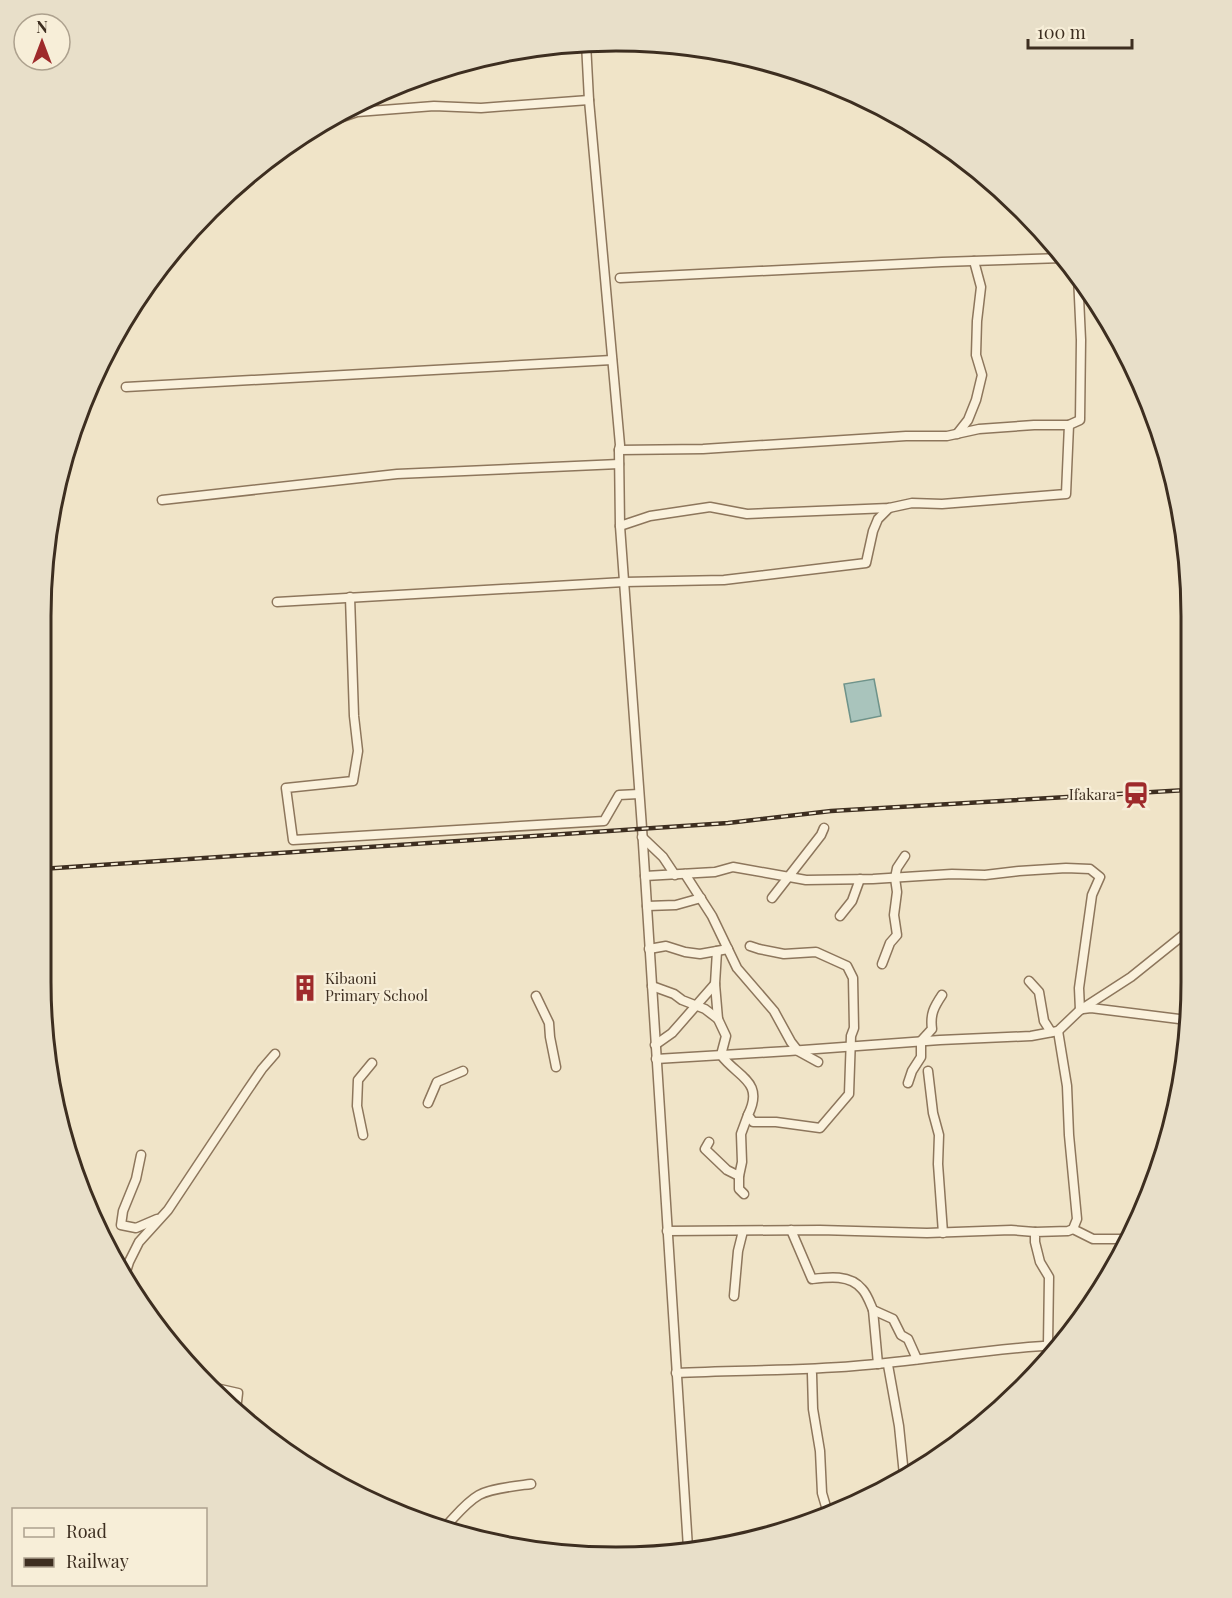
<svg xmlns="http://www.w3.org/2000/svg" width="1232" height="1598" font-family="'Playfair Display',serif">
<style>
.water{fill:#a9c4bc;stroke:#6f938a;stroke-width:1.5}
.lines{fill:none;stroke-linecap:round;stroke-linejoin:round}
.street-casing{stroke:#8d765c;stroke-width:11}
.street{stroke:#faf1dc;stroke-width:8}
.rail-casing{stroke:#3d2e20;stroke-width:4.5}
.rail{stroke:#f7eed8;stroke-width:2;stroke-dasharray:7;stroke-linecap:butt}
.labels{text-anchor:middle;stroke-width:4.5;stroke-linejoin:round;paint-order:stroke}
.poi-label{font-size:15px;fill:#3d2e20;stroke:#f7eed8;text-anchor:end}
.rim{fill:none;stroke:#3d2e20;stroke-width:3}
</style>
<rect width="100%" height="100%" fill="#f0e4c8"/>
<path class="water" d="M874,679L881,716L851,722L844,684Z"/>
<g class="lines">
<defs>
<g id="street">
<path d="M586,43L589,100L620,445L619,450L620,526L642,828L688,1548"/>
<path d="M325,123L357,112L434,106L481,108L589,100"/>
<path d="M620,278L942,262L1063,258"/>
<path d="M126,387L612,360"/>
<path d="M957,434L968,420L976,400L982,375L976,355L977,321L981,287L974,261"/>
<path d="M619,450L703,449L906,436H947L979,429L1034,425H1069"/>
<path d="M162,500L397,474L619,464"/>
<path d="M620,526L650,516L710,507L747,514L889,508L912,503L942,504L1066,494L1069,425L1080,420L1081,340L1078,276"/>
<path d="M350,597L354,716L358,751L353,781L286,788L293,840L604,821L619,795L639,794"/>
<path d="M277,602L624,582L724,580L866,563L873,531L878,519L889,508"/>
<path d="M642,837L663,857L675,875"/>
<path d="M685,874L712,916L737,968L774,1011L791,1042L798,1051L818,1062"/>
<path d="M645,876L715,872L733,867L806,880L873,879L952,874L985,875L1019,871L1066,868L1090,869L1100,877L1092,895L1079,988L1080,1010"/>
<path d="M772,898L821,835L824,828"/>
<path d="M647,906L676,905L701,898"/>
<path d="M840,916L852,901L860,879"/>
<path d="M649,949L666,946L685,952L700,954L728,949"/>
<path d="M717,951L715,984L718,1019"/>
<path d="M882,964L890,943L897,935L894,915L897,892L895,878L897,868L905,856"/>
<path d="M1029,981L1039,992L1044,1021L1051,1032"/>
<path d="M652,986L674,994L682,1000L705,1009L718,1019L726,1036L721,1055C737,1077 765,1081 748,1115L753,1122H776L820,1128L849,1094L851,1036L854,1028L853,978L847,966L816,952L784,954L759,949L750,946"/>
<path d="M536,996L549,1023L550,1037L556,1067"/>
<path d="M1083,1009L1091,1008L1187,1020"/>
<path d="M655,1045L672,1033L715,984"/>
<path d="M656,1059L789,1051L940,1040L1031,1036L1058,1031L1080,1010L1131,977L1187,932"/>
<path d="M928,1071L933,1113L939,1135L938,1164L943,1233"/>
<path d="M908,1083L912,1071L921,1057V1041L932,1029C930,1014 934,1007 942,995"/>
<path d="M428,1103L437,1082L463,1071"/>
<path d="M363,1135L357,1106L358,1080L372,1063"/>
<path d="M709,1142L705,1149L727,1170L739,1176"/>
<path d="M141,1155L136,1179L123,1211L121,1225L136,1228L157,1219"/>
<path d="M744,1194L739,1189V1176L742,1162L741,1134L748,1115"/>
<path d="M1073,1229L1093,1239H1125"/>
<path d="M791,1230L812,1279C828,1277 850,1274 862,1289C867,1294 870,1303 873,1310L893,1319L901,1335L908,1339L917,1359"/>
<path d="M667,1231L820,1230L927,1233L1011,1230L1035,1232"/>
<path d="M124,1278L129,1262L139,1242L168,1210L247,1091L262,1069L275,1054"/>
<path d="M734,1296L738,1251L743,1231"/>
<path d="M873,1310L878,1364"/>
<path d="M1048,1345L1049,1277L1040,1262L1035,1242V1232L1068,1231L1073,1229L1077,1219L1069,1135L1067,1086L1058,1031"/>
<path d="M888,1365L899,1426L904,1475"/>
<path d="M676,1373C735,1370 795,1371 854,1366C923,1361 991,1348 1059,1345"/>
<path d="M812,1374L813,1409L820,1451L822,1493L827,1510"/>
<path d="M207,1386L238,1393L236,1410"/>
<path d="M444,1528C455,1517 465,1503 479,1495C492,1488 516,1486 531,1484"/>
</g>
</defs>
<use href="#street" class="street-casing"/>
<use href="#street" class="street"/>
<defs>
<path id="rail" d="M41,869L728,823L831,811L1187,790"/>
</defs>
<use href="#rail" class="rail-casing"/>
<use href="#rail" class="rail"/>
</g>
<defs>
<symbol id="station-bare" viewBox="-9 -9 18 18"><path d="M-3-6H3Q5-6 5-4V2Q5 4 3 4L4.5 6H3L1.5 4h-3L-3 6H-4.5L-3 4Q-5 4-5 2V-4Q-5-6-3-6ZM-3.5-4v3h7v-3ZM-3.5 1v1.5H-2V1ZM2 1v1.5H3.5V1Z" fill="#9e2a2b" stroke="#f7eed8" stroke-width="2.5" paint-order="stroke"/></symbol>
<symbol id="building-bare" viewBox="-9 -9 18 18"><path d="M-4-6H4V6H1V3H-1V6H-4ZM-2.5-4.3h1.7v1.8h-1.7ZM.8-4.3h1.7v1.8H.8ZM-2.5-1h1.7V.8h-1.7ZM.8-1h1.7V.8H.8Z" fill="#9e2a2b" stroke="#f7eed8" stroke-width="2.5" paint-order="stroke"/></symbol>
</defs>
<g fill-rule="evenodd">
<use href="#station-bare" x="1117" y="776" width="38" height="38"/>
<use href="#building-bare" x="286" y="969" width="38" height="38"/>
</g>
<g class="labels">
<g class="poi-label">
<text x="1116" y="800">Ifakara</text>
<text x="325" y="984" text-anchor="start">Kibaoni<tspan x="325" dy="17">Primary School</tspan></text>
</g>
</g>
<path d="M0 0H1232V1598H0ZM616 51H616A565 565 0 0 1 1181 616V982A565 565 0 0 1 616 1547H616A565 565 0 0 1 51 982V616A565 565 0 0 1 616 51Z" fill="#e8dfc9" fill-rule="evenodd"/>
<path class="rim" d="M616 51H616A565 565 0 0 1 1181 616V982A565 565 0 0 1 616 1547H616A565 565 0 0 1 51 982V616A565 565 0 0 1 616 51Z"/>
<rect x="12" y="1508" width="195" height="78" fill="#f7eed8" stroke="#ada18e" stroke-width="1.5"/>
<rect x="24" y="1528" width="30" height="9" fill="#faf1dc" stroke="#ada18e" stroke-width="1.5"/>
<text x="66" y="1538" font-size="18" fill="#3d2e20">Road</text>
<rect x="24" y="1558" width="30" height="9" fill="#3d2e20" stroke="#ada18e" stroke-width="1.5"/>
<text x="66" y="1568" font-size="18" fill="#3d2e20">Railway</text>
<g transform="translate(42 42)"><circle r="28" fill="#f7eed8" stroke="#ada18e" stroke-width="1.5"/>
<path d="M0-4.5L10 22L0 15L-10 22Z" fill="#9e2a2b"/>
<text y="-9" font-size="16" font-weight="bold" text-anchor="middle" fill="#3d2e20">N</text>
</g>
<path d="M1028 39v9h104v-9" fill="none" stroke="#3d2e20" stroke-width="3"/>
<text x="1037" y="39" font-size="18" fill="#3d2e20" stroke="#f7eed8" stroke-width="4.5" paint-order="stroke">100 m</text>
</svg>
